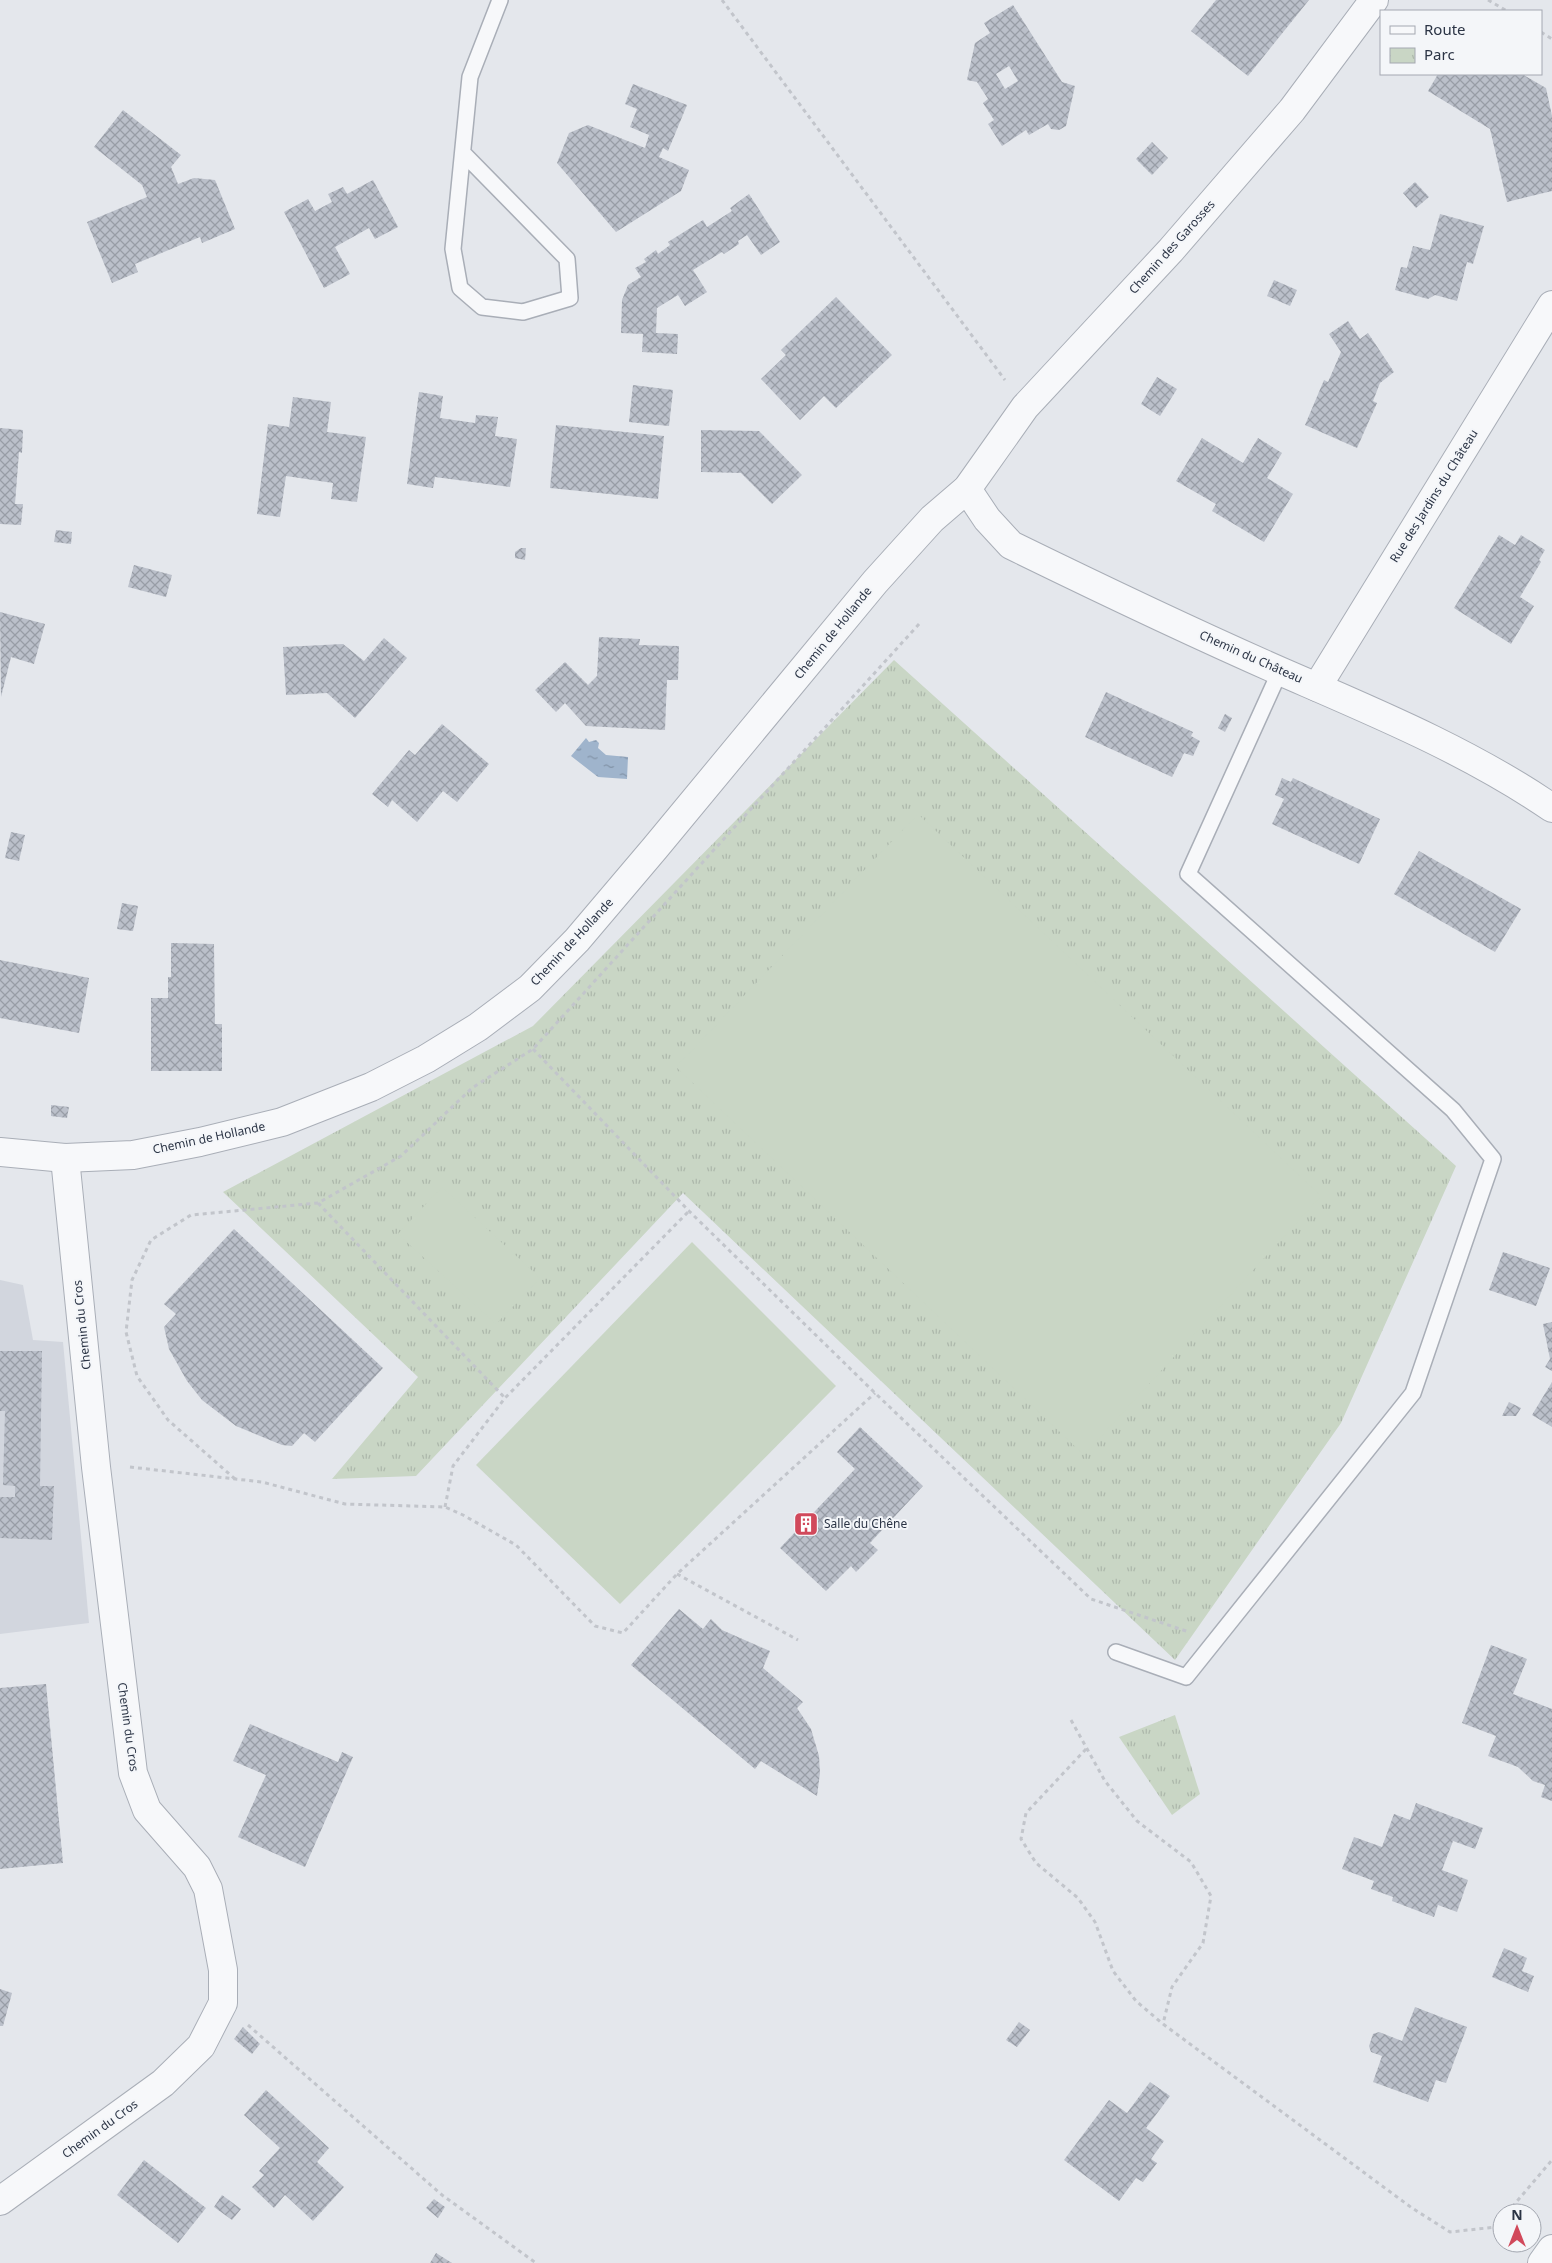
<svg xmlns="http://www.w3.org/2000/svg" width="1552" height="2263" font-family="'Noto Sans',sans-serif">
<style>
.built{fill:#d2d6de}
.park{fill:url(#park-tufts)}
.pitch{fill:#c9d6c5}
.water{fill:url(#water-ripples)}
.building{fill:url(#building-cross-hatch);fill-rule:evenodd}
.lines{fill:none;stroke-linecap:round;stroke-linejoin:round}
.lane-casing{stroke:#a9aeb7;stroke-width:18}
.street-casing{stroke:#a9aeb7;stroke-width:30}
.path{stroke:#c2c5cb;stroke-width:3;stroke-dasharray:4 4;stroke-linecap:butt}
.lane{stroke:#f7f8fa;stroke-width:15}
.street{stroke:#f7f8fa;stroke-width:28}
.labels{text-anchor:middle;stroke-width:4;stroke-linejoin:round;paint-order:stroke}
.street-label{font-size:12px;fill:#2b3445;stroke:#f4f6f9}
.poi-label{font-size:12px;fill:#2b3445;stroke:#f4f6f9;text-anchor:start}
</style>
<defs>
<pattern id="park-tufts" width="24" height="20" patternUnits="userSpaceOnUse" patternTransform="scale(1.25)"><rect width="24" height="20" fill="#c9d6c5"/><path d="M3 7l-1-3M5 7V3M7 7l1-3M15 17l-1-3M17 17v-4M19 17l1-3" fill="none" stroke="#adb8ab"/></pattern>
<pattern id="water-ripples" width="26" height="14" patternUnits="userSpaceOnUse" patternTransform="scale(1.25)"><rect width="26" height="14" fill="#9fb4cc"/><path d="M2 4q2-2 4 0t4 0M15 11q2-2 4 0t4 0" fill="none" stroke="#8293a7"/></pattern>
<pattern id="building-cross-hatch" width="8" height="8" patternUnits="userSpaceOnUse" patternTransform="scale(1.25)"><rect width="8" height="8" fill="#bbc0ca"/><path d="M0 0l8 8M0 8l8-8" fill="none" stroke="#989da6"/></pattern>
</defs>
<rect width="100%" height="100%" fill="#e4e7ec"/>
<path class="built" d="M0,1280L23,1285L33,1340L63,1342L89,1623L0,1634Z"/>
<g class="park">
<path d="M894,660L1456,1166L1341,1423L1175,1660L683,1193L416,1476L332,1479L418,1377L223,1192L533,1026Z"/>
<path d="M1175,1715L1200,1794L1172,1815L1119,1737Z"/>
</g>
<g class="pitch">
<path d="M918,814L1321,1196L1084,1455L676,1067Z"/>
<path d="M442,1187L540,1278L496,1324L398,1234Z"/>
<path d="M692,1242L836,1386L620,1604L476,1465Z"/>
</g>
<path class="water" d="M586,738L589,742L596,740L599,743L598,748L606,755L628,757L627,779L598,777L571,756Z"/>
<g class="building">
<path d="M1216,0H1309L1248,76L1191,31Z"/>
<path d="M1013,5L1062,82L1075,86L1066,126L1059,130L1051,129L1048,124L1029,135L1026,130L1002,146L988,124L994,120L983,103L988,99L977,82L967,80L975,43L990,33L984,23ZM1009,66L1018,81L1005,89L996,74Z"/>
<path d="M1438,74H1522L1546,88L1552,116V191L1507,202L1490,129L1428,91Z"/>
<path d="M633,84L687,105L668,151L663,148L659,157L689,170L681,191L616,232L557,163L569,133L588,125L645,148L649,135L630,127L637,109L625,104Z"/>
<path d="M123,110L181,155L171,167L178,184L194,178L215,180L235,229L202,243L200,237L135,264L138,272L112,283L87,222L147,197L142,185L94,147Z"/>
<path d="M1152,142L1168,158L1152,175L1136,159Z"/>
<path d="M373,180L398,227L375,239L369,228L335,247L350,274L324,288L284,212L308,199L315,211L332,202L328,194L343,187L347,194Z"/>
<path d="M1415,182L1429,197L1416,208L1403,193Z"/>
<path d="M749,194L780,242L761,255L747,235L738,241L739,244L724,254L722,252L693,270L707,292L685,306L678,295L657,308L656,333L678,334L677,354L642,352L643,334L621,333L622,300L628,285L641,277L635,268L646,262L644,259L656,250L658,254L670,245L668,242L703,220L707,227L732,211L730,208Z"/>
<path d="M1440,214L1484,226L1473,264L1467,262L1457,301L1435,295L1428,299L1395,290L1401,267L1407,268L1413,246L1430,250Z"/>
<path d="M1274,280L1297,290L1290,306L1267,296Z"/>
<path d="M836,297L892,355L836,408L824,396L800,420L761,379L786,355L781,350Z"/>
<path d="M1348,321L1360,339L1368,333L1394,372L1380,383L1373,401L1377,403L1357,448L1305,425L1324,380L1328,382L1341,352L1329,334Z"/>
<path d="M1157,377L1177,389L1160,416L1141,404Z"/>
<path d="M633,385L673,390L669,426L629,422Z"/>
<path d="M419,392L443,396L440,418L475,423L476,415L498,417L495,436L517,439L510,487L435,477L433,488L407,484Z"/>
<path d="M293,397L331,402L327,432L366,437L357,502L331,499L333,483L286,476L280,517L257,514L268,424L289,427Z"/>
<path d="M556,425L664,436L658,499L550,488Z"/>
<path d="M0,428L23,430L22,453L19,452L15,504H23L21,525L0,524Z"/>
<path d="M701,430L759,431L802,475L772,504L741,473L701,472Z"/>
<path d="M1202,438L1243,463L1258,438L1282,453L1267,478L1293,494L1264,542L1212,511L1216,504L1176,481Z"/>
<path d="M56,530L72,532L71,544L54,542Z"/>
<path d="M1499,535L1515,545L1521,535L1545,550L1539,560L1541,562L1520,597L1534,606L1511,644L1454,608Z"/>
<path d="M521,548H526L525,560L515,558V552Z"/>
<path d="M134,565L172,575L166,597L128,587Z"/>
<path d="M0,612L45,624L34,664L11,657L1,697Z"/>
<path d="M599,637L640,639L639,645L679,646L678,680H667L665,730L586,726L565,703L556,712L535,690L565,662L588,685L597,676Z"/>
<path d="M384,638L407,658L355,718L327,693L286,695L283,647L343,644L364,661Z"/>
<path d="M1106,692L1193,732L1191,736L1200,741L1193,756L1184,753L1172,777L1085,737Z"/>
<path d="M1225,714L1232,718L1225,732L1218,728Z"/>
<path d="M442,724L489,764L457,802L443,791L417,822L392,800L388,807L372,794L409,750L415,755Z"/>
<path d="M1282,778L1291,782L1293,778L1380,819L1359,864L1272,824L1284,799L1275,795Z"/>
<path d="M11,832L25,835L19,861L5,858Z"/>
<path d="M1419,851L1521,909L1495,952L1394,894Z"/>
<path d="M122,903L138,906L133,931L117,929Z"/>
<path d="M171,943L214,944L215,1024H222V1071H151V998H168V977H171Z"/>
<path d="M0,960L89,978L79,1033L0,1018Z"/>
<path d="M51,1105L69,1107L67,1118L51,1116Z"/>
<path d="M234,1229L383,1368L315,1442L304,1433L292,1446L282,1445L236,1426L202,1400L187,1381L169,1349L164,1327L176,1314L164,1304Z"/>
<path d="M1503,1252L1550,1268L1536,1306L1489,1290Z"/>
<path d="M1552,1322V1371L1545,1367L1550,1359L1543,1324Z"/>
<path d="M0,1351H42L40,1486H54L52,1540L0,1538V1497H15V1486L3,1485L5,1411H0Z"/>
<path d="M1552,1382V1427L1532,1415Z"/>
<path d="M1509,1402L1521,1408L1516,1416H1502Z"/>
<path d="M860,1427L923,1486L870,1543L878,1550L856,1572L851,1566L826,1591L780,1548L855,1469L837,1452Z"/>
<path d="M679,1609L703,1629L711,1619L722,1630L770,1651L763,1668L803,1702L797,1708L811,1729L819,1756L820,1773L817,1796L761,1761L755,1769L631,1665Z"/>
<path d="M1491,1645L1527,1659L1513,1694L1552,1709V1801L1541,1797L1545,1785L1533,1781L1518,1767L1488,1756L1496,1736L1462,1723Z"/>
<path d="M46,1684L63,1863L0,1869V1688Z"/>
<path d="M250,1724L338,1762L342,1752L353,1757L305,1867L238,1837L266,1775L233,1761Z"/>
<path d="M1416,1803L1483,1828L1475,1849L1453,1841L1442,1870L1468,1880L1457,1912L1438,1905L1434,1917L1392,1901L1393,1897L1371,1889L1374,1881L1342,1869L1354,1837L1382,1847L1394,1814L1410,1820Z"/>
<path d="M1504,1948L1527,1958L1522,1971L1534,1976L1528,1992L1492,1977Z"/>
<path d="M0,1989L12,1993L3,2026H0Z"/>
<path d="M1415,2007L1467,2027L1446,2083L1436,2080L1428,2102L1373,2082L1382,2056L1371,2052L1369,2046L1373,2034L1379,2032L1402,2041Z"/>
<path d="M1019,2022L1030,2030L1017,2047L1006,2040Z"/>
<path d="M243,2027L260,2044L252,2054L234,2039Z"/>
<path d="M1150,2082L1170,2096L1146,2128L1164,2141L1151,2159L1157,2163L1143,2182L1136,2178L1119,2201L1064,2160L1109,2100L1127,2113Z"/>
<path d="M266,2090L329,2148L317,2162L344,2187L313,2221L285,2195L274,2208L252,2187L264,2175L259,2171L280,2148L244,2115Z"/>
<path d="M144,2160L206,2208L178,2243L117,2195Z"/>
<path d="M222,2195L241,2209L232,2220L214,2207Z"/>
<path d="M434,2199L445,2207L438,2218L426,2208Z"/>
<path d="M436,2253L452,2263H430Z"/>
</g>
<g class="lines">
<defs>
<g id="lane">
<path d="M463,153L567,259L570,298L523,312L482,307L460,288L453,249L470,77L500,0"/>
<path d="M1116,1652L1186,1677L1413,1393L1493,1159L1453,1110L1188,874L1280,671"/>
</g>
<g id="street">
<path d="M967,489L987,519L1011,545C1101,589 1191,632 1282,672C1374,712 1469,751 1552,808"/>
<path d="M1317,687L1552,305"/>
<path d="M0,1152L65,1158L133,1155L200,1142L282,1122L371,1087L426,1059L478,1027L530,988L577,940L655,848L875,582L932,519L967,489L1025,407L1171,250L1292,110L1374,0"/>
<path d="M0,2201L163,2083L201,2046L223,2003V1970L208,1889L197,1867L147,1810L133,1773L96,1467L65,1158"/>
<path d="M1542,2263L1552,2249"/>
</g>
</defs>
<use href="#lane" class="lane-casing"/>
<use href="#street" class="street-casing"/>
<g class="path">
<path d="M722,0L1005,380"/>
<path d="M1488,0L1507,11"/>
<path d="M1541,32L1552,39"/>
<path d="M533,1049L689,1211L875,1393L1091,1599L1189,1632"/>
<path d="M318,1203L505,1398"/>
<path d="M130,1467L262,1482L345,1504L445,1507L463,1515L516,1545L595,1626L623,1633L677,1574L875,1393"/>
<path d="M235,1479L168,1420L137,1376L126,1332L132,1280L151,1240L191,1215L318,1203L401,1156L472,1088L533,1049L920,623"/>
<path d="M445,1507L453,1466L505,1398L689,1211"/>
<path d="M677,1574L798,1640"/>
<path d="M1071,1720L1105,1781L1137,1821L1191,1862L1211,1896L1203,1943L1172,1987L1163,2024L1412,2208L1450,2232L1496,2227L1502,2220"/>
<path d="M1086,1749L1026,1813L1021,1839L1036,1863L1078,1898L1095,1922L1113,1971L1136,2001L1163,2024"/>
<path d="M248,2025L442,2195L536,2263"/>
<path d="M1507,2213L1552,2160"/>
</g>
<use href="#lane" class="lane"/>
<use href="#street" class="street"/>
</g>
<defs>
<symbol id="building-square" viewBox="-11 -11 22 22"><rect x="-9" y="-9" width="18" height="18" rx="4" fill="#d1495b" stroke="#f4f6f9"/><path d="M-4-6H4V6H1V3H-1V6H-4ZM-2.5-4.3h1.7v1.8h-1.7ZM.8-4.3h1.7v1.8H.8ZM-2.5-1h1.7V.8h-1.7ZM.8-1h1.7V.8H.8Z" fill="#fff"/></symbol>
</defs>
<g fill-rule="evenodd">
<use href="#building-square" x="792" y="1510" width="28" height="28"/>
</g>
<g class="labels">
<g class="street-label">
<text transform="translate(1172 247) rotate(-48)" y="4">Chemin des Garosses</text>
<text transform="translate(1434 496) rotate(-58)" y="4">Rue des Jardins du Château</text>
<text transform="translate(833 633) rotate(-51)" y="4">Chemin de Hollande</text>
<text transform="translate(1251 657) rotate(24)" y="4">Chemin du Château</text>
<text transform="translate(572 942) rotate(-47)" y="4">Chemin de Hollande</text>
<text transform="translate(209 1138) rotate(-12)" y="4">Chemin de Hollande</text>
<text transform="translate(82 1325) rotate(-96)" y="4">Chemin du Cros</text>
<text transform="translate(128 1727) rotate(82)" y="4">Chemin du Cros</text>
<text transform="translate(100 2129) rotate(-36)" y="4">Chemin du Cros</text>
</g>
<g class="poi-label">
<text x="824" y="1528">Salle du Chêne</text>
</g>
</g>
<rect x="1380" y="10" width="162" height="65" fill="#f4f6f9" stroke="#a4a8b1"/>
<rect x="1390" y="26" width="25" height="8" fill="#f7f8fa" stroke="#a4a8b1"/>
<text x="1424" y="35" font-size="15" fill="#2b3445">Route</text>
<rect x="1390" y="48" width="25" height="15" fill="url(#park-tufts)" stroke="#a4a8b1"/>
<text x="1424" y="60" font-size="15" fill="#2b3445">Parc</text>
<g transform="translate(1517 2228)"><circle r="24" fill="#f4f6f9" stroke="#a4a8b1"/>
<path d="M0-4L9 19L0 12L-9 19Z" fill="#d1495b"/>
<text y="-8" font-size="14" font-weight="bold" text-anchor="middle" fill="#2b3445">N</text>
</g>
</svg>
